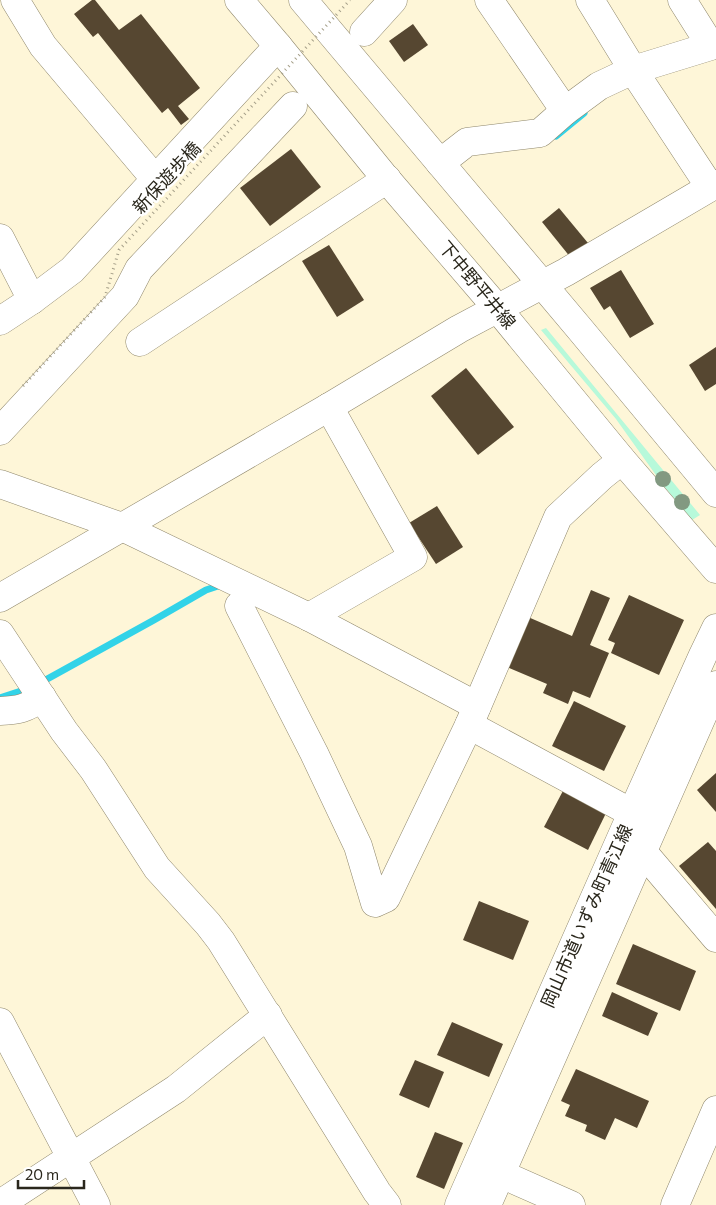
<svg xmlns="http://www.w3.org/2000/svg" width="716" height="1205" font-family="Commissioner,'Noto Sans JP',sans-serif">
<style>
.green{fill:#b7f9da}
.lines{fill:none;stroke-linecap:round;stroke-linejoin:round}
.stream{stroke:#32d3e8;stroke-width:7}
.building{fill:#564731}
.minor-casing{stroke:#8f876c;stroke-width:29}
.minor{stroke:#fff;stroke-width:28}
.path-bridge{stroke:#a59f89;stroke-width:3;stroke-dasharray:1 4;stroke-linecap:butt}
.tree{fill:#829981}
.labels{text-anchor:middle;stroke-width:5;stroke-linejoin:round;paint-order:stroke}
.street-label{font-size:18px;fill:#2a271c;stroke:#fff}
</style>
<rect width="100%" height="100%" fill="#fef6d8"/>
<path class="green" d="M546,328L700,515L692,520L663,485L616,419L541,330Z"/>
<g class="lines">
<g class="stream">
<path d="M556,136L584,113"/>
<path d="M40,683L154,620L206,590L224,584"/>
<path d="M0,698L21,691L30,687"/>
</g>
</g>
<g class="building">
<path d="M92,0H95L119,30L141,14L200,88L178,106L189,119L181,125L168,108L162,113L98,33L93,37L74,14Z"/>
<path d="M413,24L428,45L404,62L389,41Z"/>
<path d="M291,149L321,187L270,226L240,188Z"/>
<path d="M559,208L588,243L571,258L542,222Z"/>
<path d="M329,245L364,300L337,317L302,261Z"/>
<path d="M621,270L654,324L630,338L610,306L604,310L590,288Z"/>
<path d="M716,347V384L705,391L689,365Z"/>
<path d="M466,368L514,427L478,455L431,396Z"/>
<path d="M437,506L463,547L436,564L409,523Z"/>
<path d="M591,590L610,598L590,645L609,653L590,698L573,691L568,704L543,693L547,684L507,667L528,617L572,636Z"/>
<path d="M629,595L684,620L659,675L611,653L615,643L608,640Z"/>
<path d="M574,701L626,726L604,771L552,746Z"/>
<path d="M716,773V812L697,790Z"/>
<path d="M565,787L608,809L588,850L544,827Z"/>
<path d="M708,842L716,851V909L679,866Z"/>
<path d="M479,901L529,921L513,960L463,940Z"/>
<path d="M633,944L696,971L680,1011L616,984Z"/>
<path d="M612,992L658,1013L648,1036L602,1016Z"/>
<path d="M452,1022L503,1044L489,1077L437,1055Z"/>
<path d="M415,1060L444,1072L429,1108L399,1095Z"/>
<path d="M576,1069L649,1101L637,1128L615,1118L605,1140L585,1131L587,1125L565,1116L570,1105L561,1101Z"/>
<path d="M435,1132L463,1143L444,1189L416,1177Z"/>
</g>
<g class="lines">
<defs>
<g id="minor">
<path d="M15,0L43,46L156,180"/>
<path d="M239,0L278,46L383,175L497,308L622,460L716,569"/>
<path d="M303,0L579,328L716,493"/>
<path d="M489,0L565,111"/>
<path d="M590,0L633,70L710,187"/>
<path d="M364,32L393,0"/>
<path d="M440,163L467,142L540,133L565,111L599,86L633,70L711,46L682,0"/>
<path d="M0,238L32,300"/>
<path d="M0,321L32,300L72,270L278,46"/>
<path d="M140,342L387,179"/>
<path d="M0,431L125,296L139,269L293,106"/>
<path d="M0,484L122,527L309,617L477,706"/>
<path d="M0,598L329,407L459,329L566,272L716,184"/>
<path d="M239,606L314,753L358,846L375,903L386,898L469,725L558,517L602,476L622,460"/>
<path d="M309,617L413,557L329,407"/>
<path d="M0,634L64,731L93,769L157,868L208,924L221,941L377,1192L387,1205"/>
<path d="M0,711C19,710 26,709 42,697"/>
<path d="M469,725L632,813"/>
<path d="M628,844L643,852L716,938"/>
<path d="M0,1022L96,1205"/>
<path d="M483,1166L571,1205"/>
<path d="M0,1204L176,1089L268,1015"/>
<path d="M459,1205L632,813L703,655L716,628"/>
<path d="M487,1205L716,685"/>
<path d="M675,1205L716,1110"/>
</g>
</defs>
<use href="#minor" class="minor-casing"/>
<use href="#minor" class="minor"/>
<path class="path-bridge" d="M23,386L105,297L119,250L350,0"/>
</g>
<g class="tree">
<circle cx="663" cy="479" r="8"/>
<circle cx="682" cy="502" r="8"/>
</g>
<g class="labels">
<g class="street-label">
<text transform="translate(167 178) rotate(-47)" y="6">新保遊歩橋</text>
<text transform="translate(477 285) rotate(50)" y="6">下中野平井線</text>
<text transform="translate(587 916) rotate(-66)" y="6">岡山市道いずみ町青江線</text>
</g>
</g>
<path d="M18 1180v8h66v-8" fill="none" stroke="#2a271c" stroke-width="2.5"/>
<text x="25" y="1180" font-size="15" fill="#2a271c" stroke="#ffffff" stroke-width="4" paint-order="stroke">20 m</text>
</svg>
